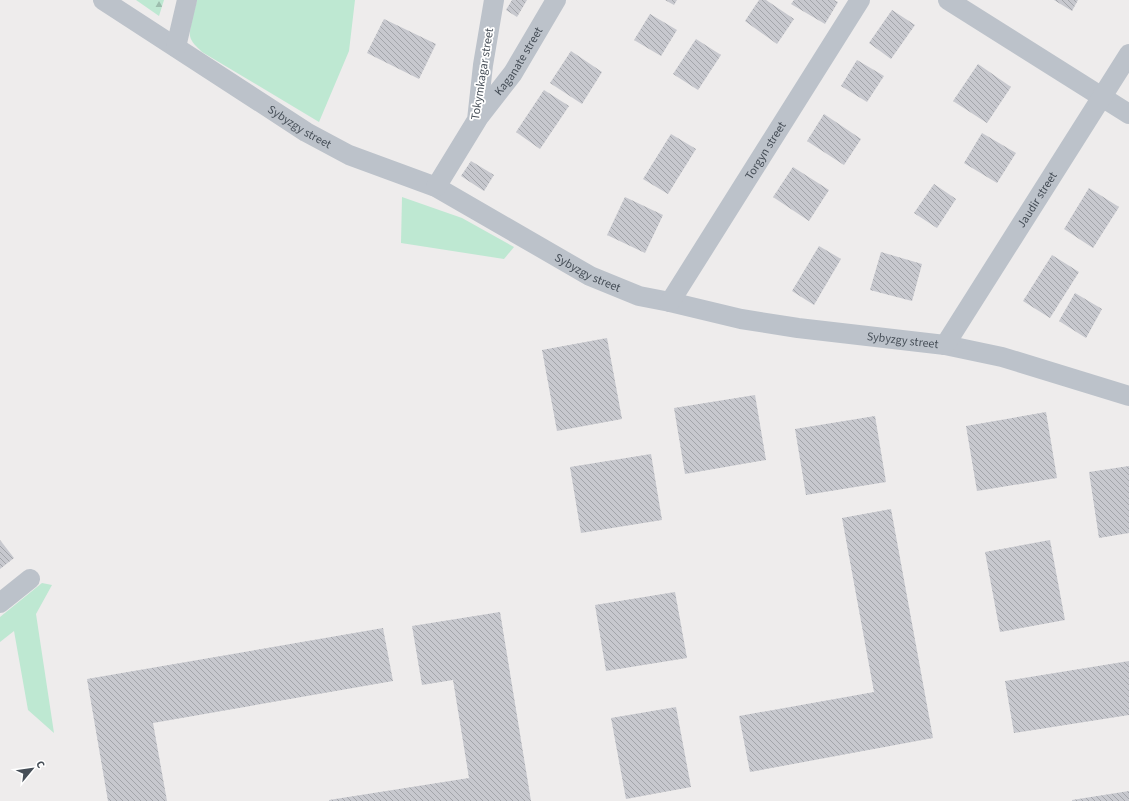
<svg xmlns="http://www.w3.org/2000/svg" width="1129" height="801" font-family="'Source Sans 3',sans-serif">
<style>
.grass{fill:#bee8d2}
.forest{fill:url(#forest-firs)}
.building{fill:url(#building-back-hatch)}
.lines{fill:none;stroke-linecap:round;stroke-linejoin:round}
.minor{stroke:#bcc2ca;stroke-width:20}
.labels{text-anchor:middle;stroke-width:3.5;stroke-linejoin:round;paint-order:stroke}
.street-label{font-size:12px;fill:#464e57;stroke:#fff}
</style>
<defs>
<pattern id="forest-firs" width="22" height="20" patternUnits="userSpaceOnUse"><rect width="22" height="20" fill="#bee8d2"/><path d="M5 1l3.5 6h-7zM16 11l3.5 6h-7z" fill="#9cbead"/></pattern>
<pattern id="building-back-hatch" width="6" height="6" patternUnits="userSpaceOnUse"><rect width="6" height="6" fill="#c7c8ce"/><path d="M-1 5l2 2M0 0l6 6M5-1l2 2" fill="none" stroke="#a3a5aa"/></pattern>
</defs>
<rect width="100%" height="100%" fill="#eeecec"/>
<g class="grass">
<path d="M197,0H355L349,51L319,122L202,52C197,47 191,42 190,36C189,28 195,8 197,0Z"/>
<path d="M402,197L462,218L514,247L504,259L401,243Z"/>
<path d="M42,583L52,585L36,614L54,733L28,710L14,631L0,642V617Z"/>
</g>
<path class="forest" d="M136,0H164L159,16Z"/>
<g class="building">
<path d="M512,0H527L517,17L506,10Z"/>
<path d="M665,0H677L674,5Z"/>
<path d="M759,0H766L794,19L777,44L745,21Z"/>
<path d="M794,0H834L838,2L825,24L791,4Z"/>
<path d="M1054,0H1078L1072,11Z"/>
<path d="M892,10L915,25L891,59L869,43Z"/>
<path d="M650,14L677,30L661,56L634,40Z"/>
<path d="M384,19L436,44L419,79L367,53Z"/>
<path d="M696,39L721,55L698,90L673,74Z"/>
<path d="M571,51L602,72L582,104L550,83Z"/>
<path d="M857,60L884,76L867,102L841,86Z"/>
<path d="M978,64L1011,87L987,123L953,101Z"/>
<path d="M544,90L569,106L540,149L516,132Z"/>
<path d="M824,114L861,139L844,165L807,141Z"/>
<path d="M982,133L1016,153L997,183L964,163Z"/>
<path d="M671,134L696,149L668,194L643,179Z"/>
<path d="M471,161L494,175L484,191L461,176Z"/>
<path d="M793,167L829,190L809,221L773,197Z"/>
<path d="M934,184L956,199L937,228L914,213Z"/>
<path d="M1089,188L1119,207L1093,248L1064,229Z"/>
<path d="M625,197L663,215L645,253L607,235Z"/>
<path d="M819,246L841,259L814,305L792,291Z"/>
<path d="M881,252L922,264L912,301L870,290Z"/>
<path d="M1052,255L1079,272L1050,318L1023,301Z"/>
<path d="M1075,293L1102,309L1086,338L1059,321Z"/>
<path d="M607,338L622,419L557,431L542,350Z"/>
<path d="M755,395L766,460L685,474L674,408Z"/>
<path d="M1046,412L1057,478L977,491L966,426Z"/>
<path d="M875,416L886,482L806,495L795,429Z"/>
<path d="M651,454L662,520L581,533L570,467Z"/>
<path d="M1129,466V533L1099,538L1089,472Z"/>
<path d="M891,509L933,738L750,772L739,716L874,692L842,518Z"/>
<path d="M0,540L14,558L0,569Z"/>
<path d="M1050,540L1065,620L1000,632L985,552Z"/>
<path d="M675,592L687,658L606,671L595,605Z"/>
<path d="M500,612L531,801H329V800L469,778L453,680L422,685L412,626Z"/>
<path d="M383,628L393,681L153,723L167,801H108L87,679Z"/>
<path d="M1129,661V715L1014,733L1005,681Z"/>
<path d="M676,707L691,787L626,799L611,718Z"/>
<path d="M1129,791V801H1072V800Z"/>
</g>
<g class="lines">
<g class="minor">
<path id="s1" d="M103,0L306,132L349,155L436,187L590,276L639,296L670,302L741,319L798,328L945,345L1002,357L1129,396"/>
<path d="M948,0L1129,114"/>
<path d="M176,47L187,0"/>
<path id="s2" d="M478,118L513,73L556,0"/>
<path d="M436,187L477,120L483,65L494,0"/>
<path id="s3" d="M670,302L860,0"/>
<path id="s4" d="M945,345L1129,54"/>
<path d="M0,603L30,579"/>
</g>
</g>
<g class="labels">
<g class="street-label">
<text dy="4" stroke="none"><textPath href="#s2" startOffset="70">Kaganate street</textPath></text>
<text transform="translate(482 74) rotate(-81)" y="4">Tokymkagar street</text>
<text dy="4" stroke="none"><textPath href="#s1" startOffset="234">Sybyzgy street</textPath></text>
<text dy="4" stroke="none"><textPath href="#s3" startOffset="179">Torgyn street</textPath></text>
<text dy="4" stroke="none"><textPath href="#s4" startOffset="172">Jaudir street</textPath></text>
<text dy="4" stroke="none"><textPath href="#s1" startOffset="558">Sybyzgy street</textPath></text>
<text dy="4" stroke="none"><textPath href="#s1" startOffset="882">Sybyzgy street</textPath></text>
</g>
</g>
<g transform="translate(32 769) rotate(61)" stroke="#ffffff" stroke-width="3" paint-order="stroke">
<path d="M0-3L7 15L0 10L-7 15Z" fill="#464e57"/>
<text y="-6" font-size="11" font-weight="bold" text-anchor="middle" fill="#464e57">С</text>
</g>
</svg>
